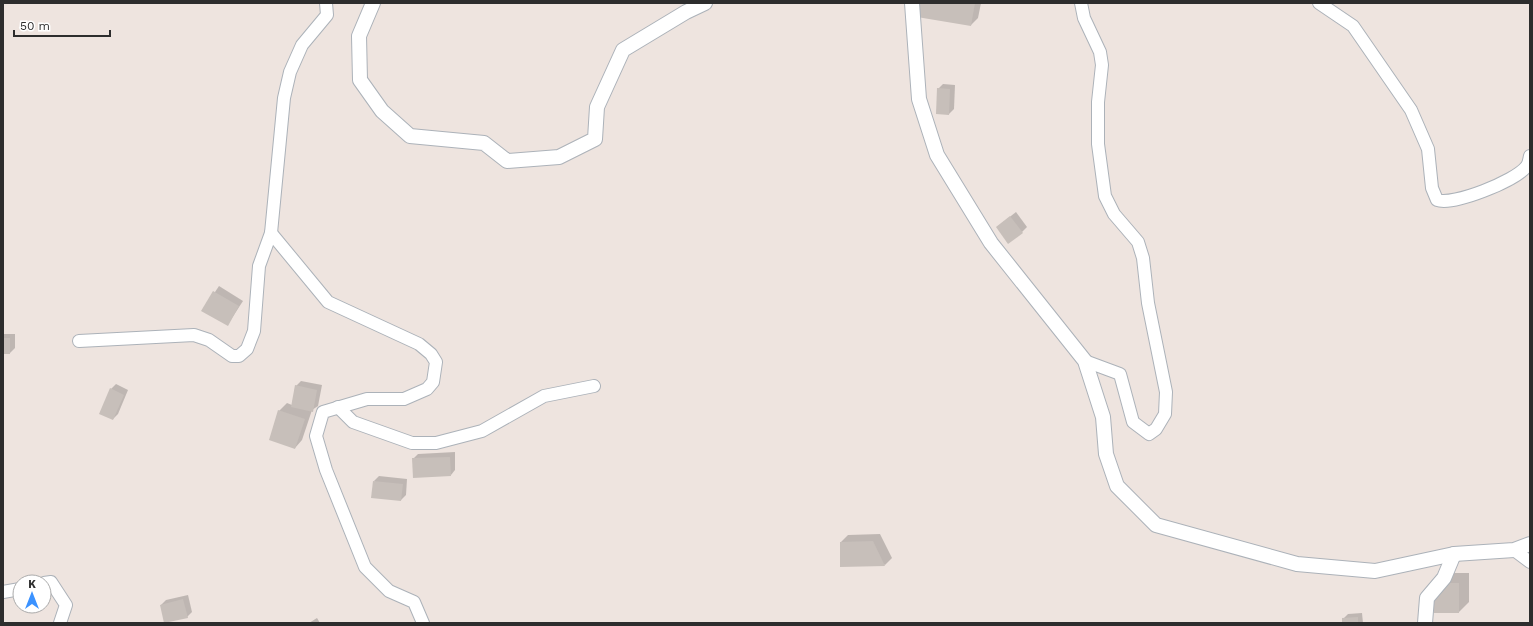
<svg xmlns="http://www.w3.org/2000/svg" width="1533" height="626" font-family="'Work Sans',sans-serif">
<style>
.shadow{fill:#0003}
.building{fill:#c7bfba}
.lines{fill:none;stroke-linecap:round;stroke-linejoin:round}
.minor-casing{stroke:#acb2b9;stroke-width:14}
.tertiary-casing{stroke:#acb2b9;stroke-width:16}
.minor{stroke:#fff;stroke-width:12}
.tertiary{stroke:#fff;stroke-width:14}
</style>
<rect width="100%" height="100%" fill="#eee4df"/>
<g class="shadow">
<path d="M920,3H981L978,18L971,25Z"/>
<path d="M943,84L955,85L954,109L949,114L938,89Z"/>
<path d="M1016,212L1027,227L1022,232L997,227Z"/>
<path d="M219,286L243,301L228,324L203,310Z"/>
<path d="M3,334H15V348L10,353H3Z"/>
<path d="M301,381L322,385L318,406L312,410L302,440L295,448L279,411L287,403L292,405L296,386Z"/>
<path d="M116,384L128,390L118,414L113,419L111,389Z"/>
<path d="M455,452V470L451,475L413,459L418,454Z"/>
<path d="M379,476L407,479L406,495L401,500L374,481Z"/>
<path d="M880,534L892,558L885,565L841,542L848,535Z"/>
<path d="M1453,573H1469V602L1459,612H1435Z"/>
<path d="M188,595L192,612L187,617L161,605L166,600Z"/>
<path d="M1362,613L1363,623H1343V619L1348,614Z"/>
<path d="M317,618L320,623H309Z"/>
</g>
<g class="building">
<path d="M919,3H975L971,26L917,17Z"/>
<path d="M937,88L950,89L949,115L936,114Z"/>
<path d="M1010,216L1023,233L1008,244L996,227Z"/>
<path d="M213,291L239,306L228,326L201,311Z"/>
<rect x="3" y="338" width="7" height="16"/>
<path d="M295,385L317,390L313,412L291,407Z"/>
<path d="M110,388L124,395L113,420L99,414Z"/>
<path d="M278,410L305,419L295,449L269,440Z"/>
<path d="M450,457L451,476L413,478L412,458Z"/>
<path d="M373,481L403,484L401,501L371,498Z"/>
<path d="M873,541L885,566L840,567V542Z"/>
<path d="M1442,583H1459V613H1434V592Z"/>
<path d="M183,599L188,618L164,623L160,605Z"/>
<path d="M1358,617V623H1342V618Z"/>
</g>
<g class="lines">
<defs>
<g id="minor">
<path d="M1081,3L1084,18L1100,52L1102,65L1098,102V144L1105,196L1114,214L1138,242L1143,258L1148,303L1166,392L1165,414L1156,429L1149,434L1133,422L1120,374L1085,361"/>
<path d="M1319,3L1353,26L1411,110L1428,149L1432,188L1437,200C1453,206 1515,181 1526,167C1529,164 1529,160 1530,156"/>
<path d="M271,233L328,302L419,344L431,354L436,362L433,382L427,389L404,399H367L323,412L316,436L326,470L365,567L389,591L414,602L423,623"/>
<path d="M79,341L194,335L209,340L232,356H239L247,349L254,331L259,266L271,233L284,98L290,72L302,45L327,15L326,3"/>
<path d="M338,407L353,422L412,443H436L482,431L544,396L594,386"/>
<path d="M1514,550L1530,562"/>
<path d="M44,583L51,582L66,605L60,623"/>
<path d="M3,592L20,589"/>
</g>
<g id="tertiary">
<path d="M373,3L359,36L360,80L382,111L410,136L484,143L507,161L559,157L595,139L597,107L623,50L686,12L705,3"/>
<path d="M912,3L919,99L937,155L991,243L1085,361L1103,417L1106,454L1117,486L1156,525L1297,564L1375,571L1454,554L1514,550L1530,544"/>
<path d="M1425,623L1427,598L1444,578L1454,554"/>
</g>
</defs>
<use href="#minor" class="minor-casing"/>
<use href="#tertiary" class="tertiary-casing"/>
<use href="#minor" class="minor"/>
<use href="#tertiary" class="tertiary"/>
</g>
<rect width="1533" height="626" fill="none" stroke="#2d2d2d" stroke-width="8"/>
<g transform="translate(32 594)"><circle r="19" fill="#ffffff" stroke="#ababab"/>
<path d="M0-3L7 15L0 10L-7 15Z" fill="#3b92ff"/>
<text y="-6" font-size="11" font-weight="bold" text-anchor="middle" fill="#2d2d2d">K</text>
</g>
<path d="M14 30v6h96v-6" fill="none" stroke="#2d2d2d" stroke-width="2"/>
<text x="20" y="30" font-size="12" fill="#2d2d2d" stroke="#ffffff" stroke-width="3" paint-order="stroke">50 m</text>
</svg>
